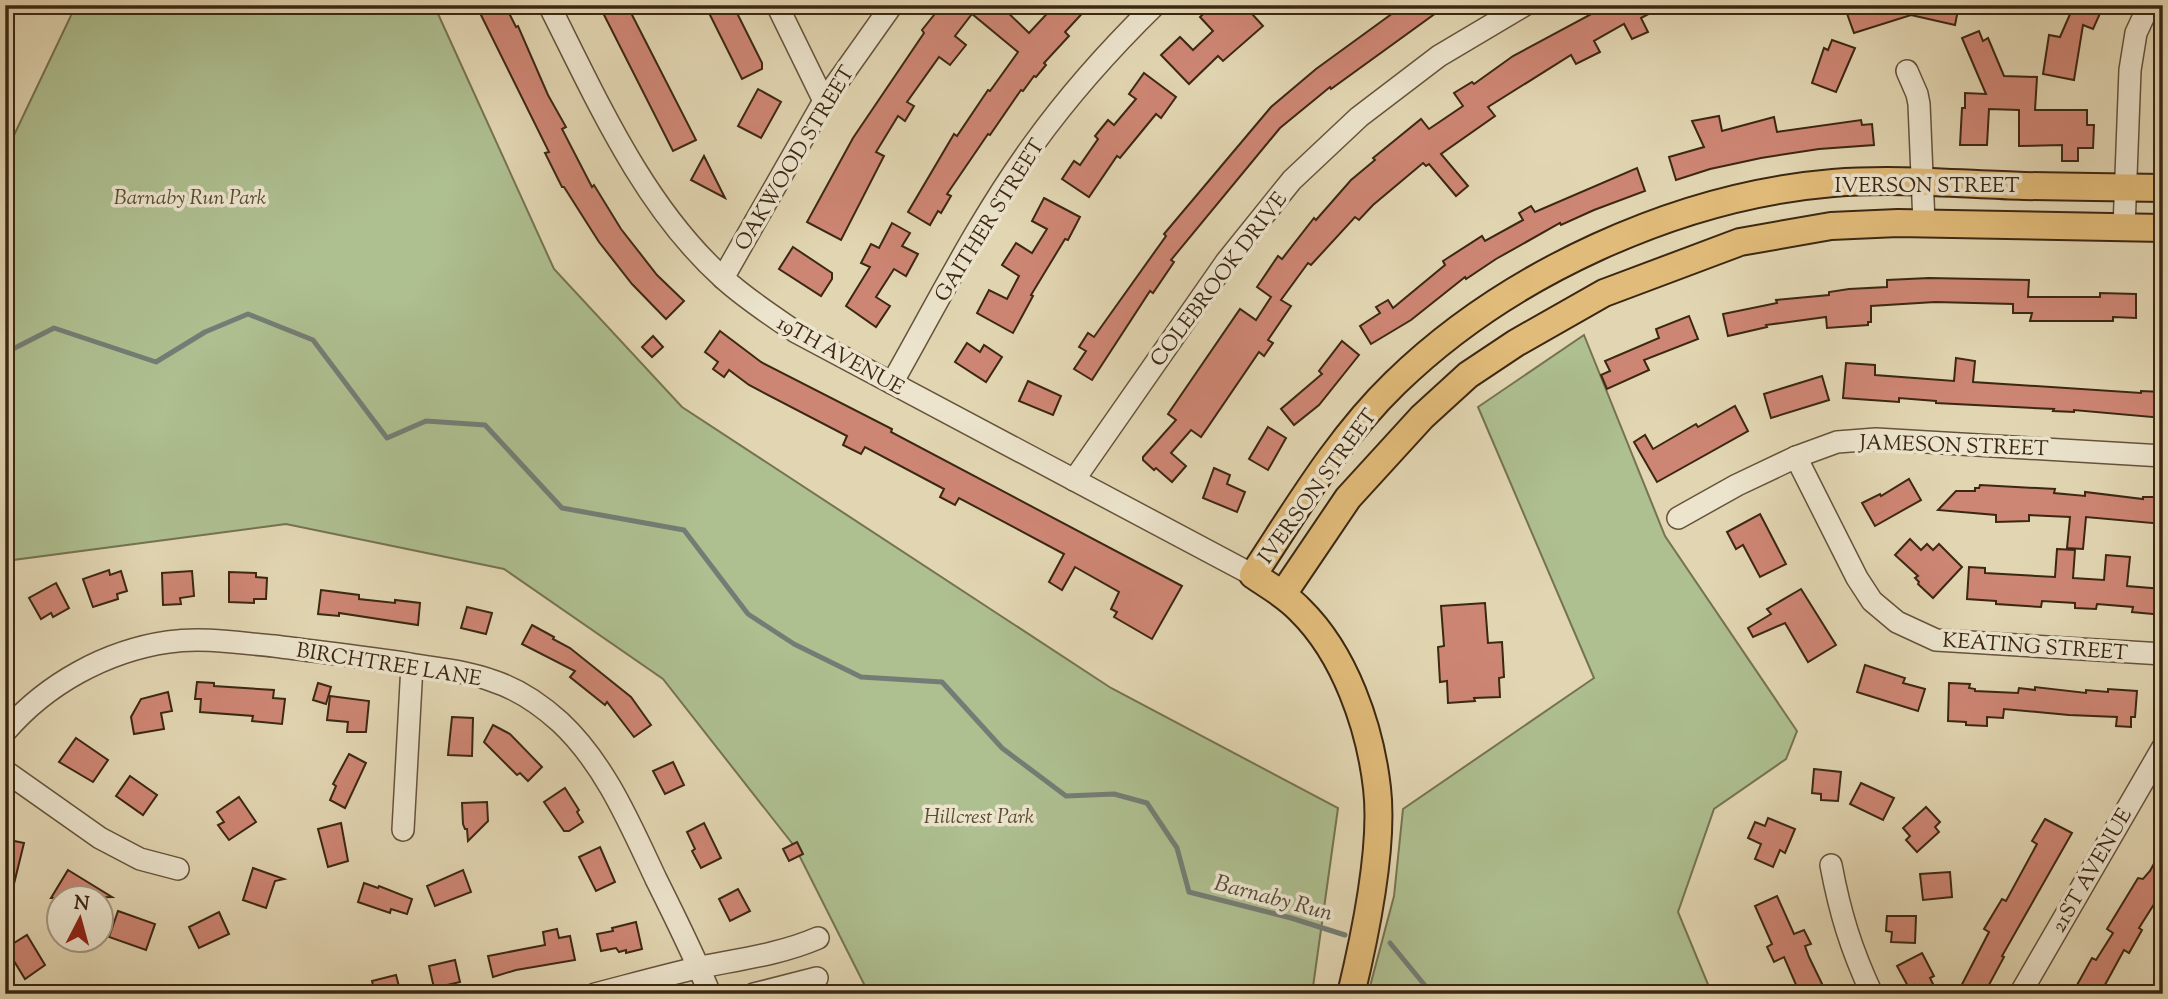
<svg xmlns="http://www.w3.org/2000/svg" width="2168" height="999" font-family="'Sorts Mill Goudy',serif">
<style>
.green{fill:#aebf90;stroke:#757352;stroke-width:2}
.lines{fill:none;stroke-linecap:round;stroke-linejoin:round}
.stream{stroke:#747d75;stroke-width:5}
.building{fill:#ce8674;stroke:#3c2713;stroke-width:2}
.minor-casing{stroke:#66533b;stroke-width:24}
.major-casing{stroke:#3c2713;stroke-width:30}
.minor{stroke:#ece4cd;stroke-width:21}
.major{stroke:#e1bb79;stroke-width:26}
.labels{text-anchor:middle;stroke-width:7;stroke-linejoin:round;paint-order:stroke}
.street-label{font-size:21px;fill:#3c2713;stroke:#ece4cd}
.park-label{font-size:21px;font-style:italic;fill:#584d32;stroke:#ece4cd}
.water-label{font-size:23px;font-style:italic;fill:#534b3c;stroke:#ece4cd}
</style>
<rect width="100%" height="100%" fill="#e2d6b2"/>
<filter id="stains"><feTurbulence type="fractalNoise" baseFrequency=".00286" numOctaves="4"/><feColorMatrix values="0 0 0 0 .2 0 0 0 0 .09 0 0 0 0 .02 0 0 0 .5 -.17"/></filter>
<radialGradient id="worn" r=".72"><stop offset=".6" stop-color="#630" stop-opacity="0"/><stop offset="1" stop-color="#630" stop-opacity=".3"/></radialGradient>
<g class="green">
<path d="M76,5H434L554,269L682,407L1111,688L1338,808L1312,994H869L795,847L663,679L504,569L286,524L5,561V154Z"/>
<path d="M1584,335L1665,536L1797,731L1786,759L1714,809L1678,912L1712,994H1368L1394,896L1403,809L1594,678L1478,407Z"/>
</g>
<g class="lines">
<g class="stream">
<path d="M5,353L54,328L156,362L205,332L248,314L313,340L387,438L426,421L485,425L562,508L684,530L748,614L794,644L861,677L942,682L1002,748L1066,796L1114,794L1147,803L1177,848L1189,892L1291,918L1345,935"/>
<path d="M1390,943L1432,994"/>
</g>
</g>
<g class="building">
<path d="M476,5H505L516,27L518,26L548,95L566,127L562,129L592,187L594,185L621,229L657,275L684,301L666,319L632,284L599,242L564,187H562L545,153L549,152Z"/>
<path d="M599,5H627L696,140L673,151Z"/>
<path d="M705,5H733L762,63V69L742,79Z"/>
<path d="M942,5H1000L1029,33L1055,5H1090L1065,32L1069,36L1044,63L1046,65L1036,77L1034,76L1023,91L1021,90L990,135L988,134L947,194L951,196L941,213L938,211L930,225L908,212L954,134L957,136L988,90L990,91L1018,52L972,14L955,36L966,45L950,65L939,57L907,102L914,106L905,121L898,116L876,152L884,156L841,240L807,222L853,138L924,33L922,30Z"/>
<path d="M1213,5H1224L1232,14L1244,5L1263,26L1223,61L1218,56L1189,84L1161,55L1180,37L1193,50L1213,31L1200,17Z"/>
<path d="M1404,5H1447L1331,89L1330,87L1280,128L1171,260L1174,262L1153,293L1150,291L1092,380L1074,369L1086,351L1079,347L1088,333L1094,337L1166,236L1164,234L1271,107L1316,69Z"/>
<path d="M1608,5H1665L1641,18L1648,32L1632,39L1624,24L1594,41L1600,52L1576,64L1571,55L1488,107L1495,116L1441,154L1468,186L1456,196L1429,164L1426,166L1423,163L1373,205L1359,220L1355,217L1311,265L1308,263L1281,300L1291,306L1268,340L1273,343L1264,356L1259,352L1201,437L1191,430L1171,453L1186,466L1172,482L1156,468L1154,470L1143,460V457L1176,420L1168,414L1240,309L1256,320L1271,297L1257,287L1278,256L1282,259L1314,218L1316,220L1351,180L1375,160L1373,158L1421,119L1429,129L1463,106L1454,93L1472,82L1474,84L1513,56Z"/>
<path d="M1855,5H1959L1955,25L1911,15L1854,33L1845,8Z"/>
<path d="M2074,5H2093L2102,9L2093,29L2083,25L2074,80L2043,74L2049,35L2060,37Z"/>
<path d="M1979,31L1983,41L1988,38L2004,76L2037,77L2035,110H2087V125H2094L2093,148H2078V161H2062V145L2019,146V110L1989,109L1987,145H1960L1962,108H1965V93L1986,94L1962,38Z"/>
<path d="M1832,40L1855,48L1836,92L1812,83L1824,48L1828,50Z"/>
<path d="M1144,73L1176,97L1161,118L1156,114L1120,158L1117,156L1089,197L1062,179L1074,161L1080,165L1098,139L1095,136L1108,120L1114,125L1136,99L1129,94Z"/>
<path d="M758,89L781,102L761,138L738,126Z"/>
<path d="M1719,116L1722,131L1774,117L1777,132L1861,120L1862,125L1872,124L1874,145L1819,149L1761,158L1710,169L1676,180L1669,157L1704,147L1692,121Z"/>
<path d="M704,156L725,198L691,180Z"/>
<path d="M1637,168L1645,191L1594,210L1561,225L1560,223L1496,259L1466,279L1465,277L1411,320L1371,344L1360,326L1380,313L1376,307L1388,300L1393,308L1445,265L1443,261L1482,236L1485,241L1523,220L1519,213L1531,206L1535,212Z"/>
<path d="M1044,198L1080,217L1068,240L1065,239L1031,295L1033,296L1013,333L977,313L989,290L1007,299L1019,276L1002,265L1016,243L1032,253L1047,229L1032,221Z"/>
<path d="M892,223L910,233L902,246L918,254L906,276L894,269L876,297L890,306L876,327L846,306L870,267L861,263L871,244L879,248Z"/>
<path d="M793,247L832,273V279L821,296L779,269Z"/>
<path d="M1929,278L2029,280L2028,297H2100V293L2136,294V318L2113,317V321H2030L2032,313H2013V304L1935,302L1871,306V322H1868V325L1827,328L1826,317L1766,325L1767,327L1728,336L1723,314L1777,303L1776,300L1829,295V292L1849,289L1887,287V280Z"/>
<path d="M1689,316L1698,339L1644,360L1649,370L1607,389L1601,375L1610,371L1605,361L1659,338L1656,329Z"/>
<path d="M720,331L761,362L892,429L891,432L1182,586L1152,639L1114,617L1117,612L1111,609L1119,592L1075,567L1062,590L1049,582L1064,554L959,498L955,505L940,497L944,489L865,447L861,454L843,445L847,436L749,385L729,370L724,377L713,369L718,362L705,352Z"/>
<path d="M653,336L663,347L652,357L642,347Z"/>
<path d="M1342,341L1359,355L1319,405L1294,425L1281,409L1322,374L1319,371Z"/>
<path d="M967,343L980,352L984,345L1002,357L986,382L955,362Z"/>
<path d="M1956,358L1975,361L1973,382L2141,393V391L2163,392V418L2074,410V412L2053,411L2054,409L1936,403V401L1899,398V402L1843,398L1846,363L1875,365V375L1954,381Z"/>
<path d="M1822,376L1829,400L1771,418L1764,394Z"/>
<path d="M1028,381L1061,396L1053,415L1019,401Z"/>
<path d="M1735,406L1748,431L1657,482L1634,442L1645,435L1653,449L1696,424L1698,427Z"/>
<path d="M1268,427L1286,438L1268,470L1249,459Z"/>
<path d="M1214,468L1230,475L1227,484L1245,492L1237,512L1203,498Z"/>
<path d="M1909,479L1921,500L1875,526L1862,503L1880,494L1881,496Z"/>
<path d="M1980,485L2055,489L2054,493L2085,496V492L2143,499V497H2163V524L2086,517L2083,549L2067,548L2070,517L2029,515V521L1996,522V515L1938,510L1956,491H1975V488H1979Z"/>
<path d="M1760,514L1786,564L1760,577L1743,545L1736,549L1727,532Z"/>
<path d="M1910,539L1921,550L1927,544L1933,550L1939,544L1962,567L1933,598L1918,584L1919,582L1915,578L1918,576L1895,555Z"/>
<path d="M2057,549L2075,550L2073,578L2104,580L2106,555L2130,557L2127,586L2163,589V615L2132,612L2133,607L2097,604L2096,609L2075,608V603L2042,601L2041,607L1996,604V601L1967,599L1969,567L1985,568V573L2055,577Z"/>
<path d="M109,570L110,575L121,571L127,591L117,594L118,599L93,607L83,579Z"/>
<path d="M192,571L194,596L180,598L181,604L163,605L162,573Z"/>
<path d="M229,572L256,573V577L267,578L266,599H254V603L229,602Z"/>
<path d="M56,583L69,608L53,617L51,613L41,619L29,598Z"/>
<path d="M1801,589L1836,645L1808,662L1785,623L1753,637L1748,628L1771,614L1767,609Z"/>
<path d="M321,590L359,595V599L395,603V600L420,603L418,625L339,613V616L318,614Z"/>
<path d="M1485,603L1488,643L1502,642L1504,677L1499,678L1500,697L1474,698L1475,701L1448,703L1447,681L1440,682L1438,647L1444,646L1441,606Z"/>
<path d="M467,607L492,613L486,634L461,628Z"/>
<path d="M532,625L554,637L553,639L570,648L631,697L651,725L634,737L607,702L605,705L570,677L575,671L522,644Z"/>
<path d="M1865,665L1905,678L1903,683L1925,689L1918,711L1857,692Z"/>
<path d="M197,682L214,683V686L274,690L273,698L285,699L282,724L252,721L253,716L200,712L201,699H195Z"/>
<path d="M318,683L331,687L326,704L313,700Z"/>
<path d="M1949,683L1970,684L1969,688L1975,689V691L2018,693L2019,688L2035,690V687L2086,693V690L2108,692V689L2137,691L2135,717H2131V727L2116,726L2117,717L2069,715L2004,709L2003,718L1987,717V726L1966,725V722L1948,721Z"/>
<path d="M168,692L172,711L161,713L164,729L134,734L131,717L141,699Z"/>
<path d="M330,696L369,701L366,732H347L348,722L327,720Z"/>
<path d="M452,717L473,718L472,756L448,755Z"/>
<path d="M493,725L510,734L542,767L528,781L520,773L517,775L484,742Z"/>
<path d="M76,738L108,760L93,782L59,762Z"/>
<path d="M349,754L366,763L345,808L330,800L336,786L333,784Z"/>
<path d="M673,762L684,785L665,794L653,771Z"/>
<path d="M1814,769L1841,772L1838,801L1821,800V794L1812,793Z"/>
<path d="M130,776L157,795L143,815L116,796Z"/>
<path d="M1861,783L1894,798L1883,820L1850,804Z"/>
<path d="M565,788L579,810L577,812L583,822L569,831H564L544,802Z"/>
<path d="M239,797L256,822L229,840L218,825L224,822L217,812Z"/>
<path d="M487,802L488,821L468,841L467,829H465L463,824L462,803Z"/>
<path d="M1926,807L1940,822L1935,827L1939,832L1917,852L1906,840L1910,836L1903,828Z"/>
<path d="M1768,818L1795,829L1785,853L1780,850L1773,867L1755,859L1761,844L1748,838L1755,822L1765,826Z"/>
<path d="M2045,819L2072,833L2002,956L2004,957L1984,994H1957L1989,932L1984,929L2002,899L2006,901L2037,844L2032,841Z"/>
<path d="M341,823L348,861L328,867L318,829Z"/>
<path d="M704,823L721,858L701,868L692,851L695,849L687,832Z"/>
<path d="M5,839L24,843L10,900L5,899Z"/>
<path d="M797,842L803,854L789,861L783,849Z"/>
<path d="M600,847L615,882L596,891L579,857Z"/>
<path d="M2163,847V890L2139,928L2142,930L2129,953L2124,950L2100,994H2072L2092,958L2096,960L2113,933L2107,929L2138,878L2143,879L2150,871Z"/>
<path d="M253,868L284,879L275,881L266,908L243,900Z"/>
<path d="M68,870L112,897L51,898Z"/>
<path d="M463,870L471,892L435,906L427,886Z"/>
<path d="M1950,872L1952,897L1923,900L1920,874Z"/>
<path d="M364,883L378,888L379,886L412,899L407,914L391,909L390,913L358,902Z"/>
<path d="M738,889L750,911L730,921L719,899Z"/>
<path d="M1777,896L1794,934L1804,930L1811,944L1805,946L1809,957L1827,994H1800L1784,957L1774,962L1767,947L1772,944L1755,906Z"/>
<path d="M118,911L155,924L146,950L109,937Z"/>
<path d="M219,912L229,934L199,948L189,927Z"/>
<path d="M1887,916H1916L1915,943L1891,942L1892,932L1886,931Z"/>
<path d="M636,922L642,949L626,953V950L619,952L616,948L601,951L597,934L613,931L612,928Z"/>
<path d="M557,929L559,938L570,936L575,960L516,970L493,977L488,956L545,945L543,932Z"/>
<path d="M27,935L45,965L25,979L6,948Z"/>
<path d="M1922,953L1934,976L1930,978L1934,986L1918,994L1914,985L1909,988L1897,966Z"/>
<path d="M455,960L460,982L434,988L429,966Z"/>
<path d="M396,975L401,994H375L372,981Z"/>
</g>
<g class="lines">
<defs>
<g id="minor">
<path d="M549,5C597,100 643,206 723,278C746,299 771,315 796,332L1253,575"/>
<path d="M777,5L824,101"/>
<path d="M1907,71L1917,94L1919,104L1924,223"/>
<path d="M2124,228L2130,70L2136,33L2149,5"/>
<path d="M723,278L824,101L892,5"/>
<path d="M892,383C937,304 979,219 1033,145C1069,95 1111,48 1155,5"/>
<path d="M1796,457L1857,578L1872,601L1897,622L1936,640L2163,654"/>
<path d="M1074,480L1226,262L1292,180L1359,117L1439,56L1525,5"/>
<path d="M1678,518L1737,485L1796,457L1837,442L1876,439L2163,456"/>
<path d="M5,732C46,684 106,651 168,642C203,637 239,643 274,646C319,652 365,657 410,664C438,669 467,671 493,681C518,689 540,704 560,722C605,764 630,824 656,879C675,917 694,955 710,994"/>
<path d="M5,771L100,838L140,859L178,869"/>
<path d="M403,830L412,665"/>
<path d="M1831,865C1840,913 1851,949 1872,994"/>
<path d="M595,994C630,985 666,975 701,967C741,959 781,954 818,938"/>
<path d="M754,994L817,978"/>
<path d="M2020,994L2163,747"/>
</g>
<g id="major">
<path d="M1283,594L1348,498L1422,417L1468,375L1516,343L1604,293L1740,242L1831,226L1898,223L2163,228"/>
<path d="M1351,994C1365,936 1384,847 1377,788C1370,727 1345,654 1300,610C1286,595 1269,586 1253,575C1296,510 1338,438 1395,383C1507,274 1677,196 1833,183C1897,178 1960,184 2024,186C2070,187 2117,187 2163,188"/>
</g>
</defs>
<use href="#minor" class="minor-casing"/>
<use href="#major" class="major-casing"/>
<use href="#minor" class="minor"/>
<use href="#major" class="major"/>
</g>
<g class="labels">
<g class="street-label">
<text transform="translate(794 158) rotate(-59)" y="7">OAKWOOD STREET</text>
<text x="1927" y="192">IVERSON STREET</text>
<text transform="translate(989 220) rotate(-58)" y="7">GAITHER STREET</text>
<text transform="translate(1218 279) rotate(-53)" y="7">COLEBROOK DRIVE</text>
<text transform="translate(841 355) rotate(29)" y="7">19TH AVENUE</text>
<text transform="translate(1954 445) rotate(2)" y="7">JAMESON STREET</text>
<text transform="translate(1317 486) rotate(-54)" y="7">IVERSON STREET</text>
<text transform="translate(2035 646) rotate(4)" y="7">KEATING STREET</text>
<text transform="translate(389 664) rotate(9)" y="7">BIRCHTREE LANE</text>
<text transform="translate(2091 870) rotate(-60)" y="7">21ST AVENUE</text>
</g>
<g class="park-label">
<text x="190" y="204">Barnaby Run Park</text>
<text x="979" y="823">Hillcrest Park</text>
</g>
<g class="water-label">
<text transform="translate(1274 897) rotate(15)" y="8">Barnaby Run</text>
</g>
</g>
<rect width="2168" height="999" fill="none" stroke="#e2d6b2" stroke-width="28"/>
<rect x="7" y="7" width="2154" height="985" fill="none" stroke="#3c2713" stroke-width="3.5"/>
<rect x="14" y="14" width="2140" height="971" fill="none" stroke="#3c2713" stroke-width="2"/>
<g transform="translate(80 919) rotate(6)"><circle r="33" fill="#ece4cd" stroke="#a69883" stroke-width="2"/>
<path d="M0-5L12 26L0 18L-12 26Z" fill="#8f2418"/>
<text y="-10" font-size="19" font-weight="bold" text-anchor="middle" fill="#3c2713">N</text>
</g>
<rect width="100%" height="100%" filter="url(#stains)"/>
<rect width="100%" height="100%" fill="url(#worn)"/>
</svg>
